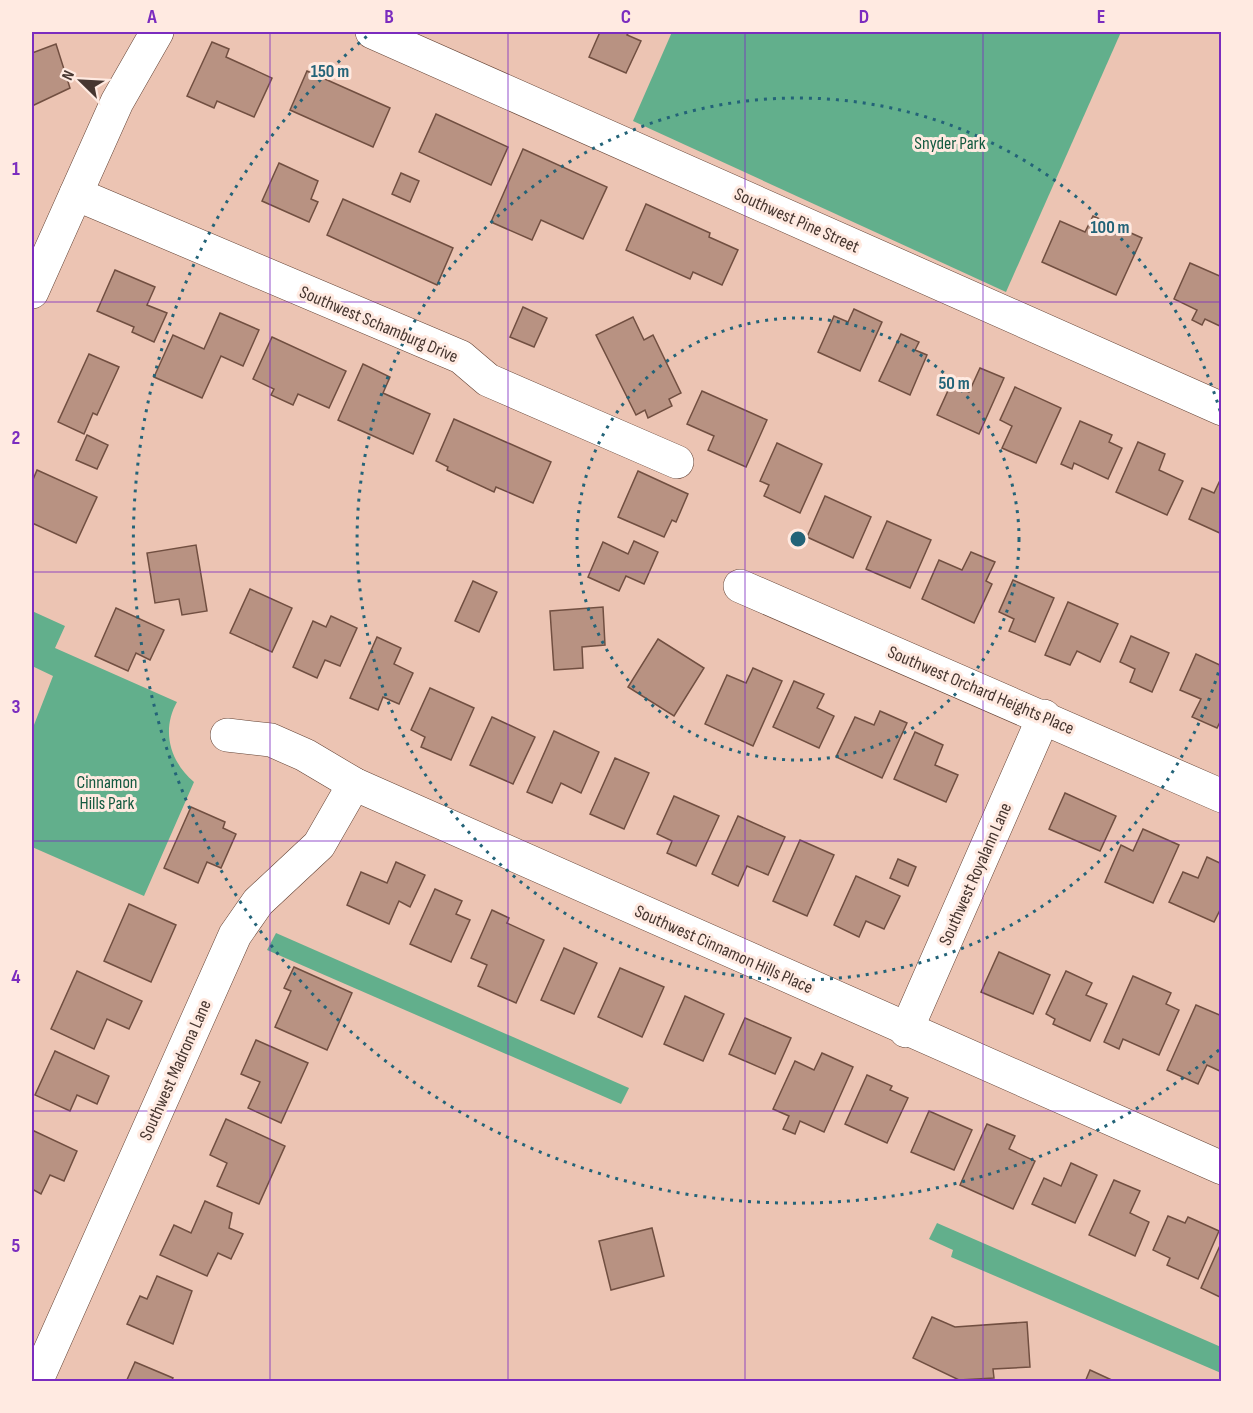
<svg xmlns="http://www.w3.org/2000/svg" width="1253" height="1413" font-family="'Sofia Sans Condensed',sans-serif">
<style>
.green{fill:#62af8c}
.building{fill:#b89282;stroke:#714f41;stroke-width:1.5}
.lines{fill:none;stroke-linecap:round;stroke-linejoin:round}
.minor-casing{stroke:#634234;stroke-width:34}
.minor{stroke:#fff;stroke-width:33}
.grid{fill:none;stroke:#7b2cbf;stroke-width:1.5;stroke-opacity:0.55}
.ring{fill:none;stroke:#236378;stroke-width:3;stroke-dasharray:3 6}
.labels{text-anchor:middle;stroke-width:6;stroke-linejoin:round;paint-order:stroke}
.park-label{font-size:18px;fill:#13593f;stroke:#ffeae1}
.street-label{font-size:18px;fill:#463630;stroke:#ffeae1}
.centre{fill:#236378;stroke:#ffeae1;stroke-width:3}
.ring-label{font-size:18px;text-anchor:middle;font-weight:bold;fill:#236378;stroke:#ffeae1;stroke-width:6;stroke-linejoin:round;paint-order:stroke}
.neatline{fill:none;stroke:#7b2cbf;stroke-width:2}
.grid-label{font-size:20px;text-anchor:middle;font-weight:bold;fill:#7b2cbf}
</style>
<rect width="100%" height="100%" fill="#ecc4b3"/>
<g class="green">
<path d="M672,32H1121L1006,292L633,121Z"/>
<path d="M32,611L65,626L55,648L177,702C161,730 170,762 194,782L144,896L32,847V730L53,676L32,666Z"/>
<path d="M276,933L629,1088L621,1104L267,950Z"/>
<path d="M937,1223L1221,1347V1373L951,1257L953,1250L929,1239Z"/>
</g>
<g class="building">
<path d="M600,32H629L627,35L641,41L626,73L589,57Z"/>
<path d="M212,42L229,49L226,57L272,78L254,117L217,101L214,108L187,96Z"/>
<path d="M56,44L70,88L32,106V53Z"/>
<path d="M307,71L390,108L373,147L290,110Z"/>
<path d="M436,114L508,147L491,185L419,152Z"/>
<path d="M523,149L607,187L583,239L541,220L532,240L491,222Z"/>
<path d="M279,163L318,181L311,199L318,202L309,222L262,201Z"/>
<path d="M401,173L419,181L410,202L392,194Z"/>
<path d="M343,199L453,248L437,285L327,235Z"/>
<path d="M646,204L710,233L709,237L738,250L722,285L693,272L690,279L626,250Z"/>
<path d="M1093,216L1142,238L1116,295L1042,262L1060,221L1085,232Z"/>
<path d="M1190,263L1222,277V327L1205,319L1202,325L1192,320L1197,310L1174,299Z"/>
<path d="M115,270L155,287L147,305L167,313L154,342L132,332L134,327L97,311Z"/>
<path d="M523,307L547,318L534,347L510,337Z"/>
<path d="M854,309L882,322L860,371L818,352L834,316L848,322Z"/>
<path d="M220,313L259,330L243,366L221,356L202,398L154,377L173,335L204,349Z"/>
<path d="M633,317L644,340L653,335L681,393L669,399L672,406L648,418L645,410L636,415L596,335Z"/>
<path d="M901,334L919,342L915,350L927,355L910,395L879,381Z"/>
<path d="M272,337L346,371L329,408L298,394L293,405L271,395L274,389L253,379Z"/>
<path d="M89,354L119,367L97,415L93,413L84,434L58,422Z"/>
<path d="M363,364L390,377L383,393L430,414L413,454L338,420Z"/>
<path d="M980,368L1004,378L979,434L937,415L951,384L969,392Z"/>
<path d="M1015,387L1061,408L1036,463L1002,448L1012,426L1000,420Z"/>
<path d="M702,391L767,420L746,467L708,450L714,436L687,424Z"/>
<path d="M454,419L551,462L533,503L496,487L494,492L447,470L448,467L436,461Z"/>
<path d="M1080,421L1112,435L1109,442L1122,448L1108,479L1074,463L1072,469L1061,464Z"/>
<path d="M87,435L108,445L97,469L76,460Z"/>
<path d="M1138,442L1165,454L1159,470L1183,481L1167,515L1116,492Z"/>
<path d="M777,443L822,464L800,513L764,496L769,485L760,481Z"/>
<path d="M37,470L97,497L76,543L32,523V482Z"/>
<path d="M638,471L688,494L676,522L672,520L664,537L618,517Z"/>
<path d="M1222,476V534L1189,519L1202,488L1214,493Z"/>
<path d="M825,496L871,517L853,558L807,537Z"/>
<path d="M887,521L931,540L910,588L866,569Z"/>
<path d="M634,541L658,552L644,584L626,576L619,591L588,577L603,542L628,554Z"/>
<path d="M196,545L207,611L182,615L179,599L155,603L147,553Z"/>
<path d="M971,552L995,562L986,581L992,584L974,623L922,599L939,560L962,570Z"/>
<path d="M1013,580L1054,598L1035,642L1009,631L1014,619L999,612Z"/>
<path d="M473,581L497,592L479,632L455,621Z"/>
<path d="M250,589L292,608L272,652L230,633Z"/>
<path d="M1068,602L1118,624L1100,662L1077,651L1070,665L1045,655Z"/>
<path d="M603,607L605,645L582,647L583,668L554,670L550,611Z"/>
<path d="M116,608L164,630L150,660L136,653L128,671L95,656Z"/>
<path d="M331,616L357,628L340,666L325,660L317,678L293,667L313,621L326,627Z"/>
<path d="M1131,636L1169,653L1152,692L1130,682L1135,669L1120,662Z"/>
<path d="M377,637L401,648L394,664L413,673L399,704L383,697L378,710L350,698Z"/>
<path d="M658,639L704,668L674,716L628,687Z"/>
<path d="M1196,654L1222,666V718L1217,728L1192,717L1201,699L1180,690Z"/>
<path d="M753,668L782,681L753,746L705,724L727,675L746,683Z"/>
<path d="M794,681L824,694L817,708L834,716L819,748L773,727Z"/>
<path d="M430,688L474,708L451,760L421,747L425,737L411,730Z"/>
<path d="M880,711L907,723L882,778L836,757L855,717L874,725Z"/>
<path d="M492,717L535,737L513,784L470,765Z"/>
<path d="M554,731L599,752L581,793L561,783L552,803L527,792Z"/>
<path d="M915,732L943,745L935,765L958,775L946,802L894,779Z"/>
<path d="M615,758L649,773L624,829L590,814Z"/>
<path d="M1065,793L1116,816L1100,851L1049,829Z"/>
<path d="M674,796L719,816L696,866L667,853L672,841L657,834Z"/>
<path d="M191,807L225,822L223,828L236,834L221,868L207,862L198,883L164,868Z"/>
<path d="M738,816L785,837L768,875L747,866L738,886L712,874Z"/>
<path d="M1143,829L1179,845L1153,903L1105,882L1121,845L1133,851Z"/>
<path d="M800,840L834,855L807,916L773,901Z"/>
<path d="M1207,857L1222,864V906L1214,922L1169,902L1183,872L1198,878Z"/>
<path d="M898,859L916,867L908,886L890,878Z"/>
<path d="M396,862L425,875L410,907L399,901L389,924L347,905L361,872L387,883Z"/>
<path d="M856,876L900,896L884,929L866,921L859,937L834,925Z"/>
<path d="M435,889L462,901L456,914L470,920L451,962L410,944Z"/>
<path d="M129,904L176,925L151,982L104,961Z"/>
<path d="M492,910L509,918L507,923L544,940L516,1003L478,986L487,965L471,958Z"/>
<path d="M564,948L597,963L574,1014L541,1000Z"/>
<path d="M999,952L1050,975L1033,1014L981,992Z"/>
<path d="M294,967L352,993L327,1050L275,1027L291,991L284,988Z"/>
<path d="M620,968L664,987L642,1037L598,1017Z"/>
<path d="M77,971L142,1001L129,1029L107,1019L94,1049L51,1029Z"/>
<path d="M1066,971L1092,983L1086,995L1107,1004L1090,1041L1053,1024L1055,1019L1046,1014Z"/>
<path d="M1133,976L1171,993L1166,1004L1179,1010L1159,1055L1123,1039L1119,1049L1104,1042Z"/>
<path d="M685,996L724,1014L703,1061L664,1044Z"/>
<path d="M1196,1005L1222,1016V1072L1207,1065L1198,1084L1167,1070Z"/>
<path d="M745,1018L791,1038L775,1074L729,1054Z"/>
<path d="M256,1040L308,1063L281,1123L248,1108L260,1082L241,1074Z"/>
<path d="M55,1051L109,1076L97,1104L77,1095L70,1111L35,1095Z"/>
<path d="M822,1053L853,1067L824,1132L800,1121L795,1134L783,1129L789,1116L773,1109L795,1061L814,1070Z"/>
<path d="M867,1075L892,1086L890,1090L908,1098L887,1143L845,1124Z"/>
<path d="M929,1111L972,1130L954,1170L911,1152Z"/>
<path d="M226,1119L285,1146L259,1204L217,1186L227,1163L210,1155Z"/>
<path d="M987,1124L1015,1136L1009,1149L1035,1161L1013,1209L960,1185Z"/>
<path d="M32,1130L77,1151L64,1181L50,1175L41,1194L32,1189Z"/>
<path d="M1071,1163L1097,1175L1075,1223L1032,1204L1044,1178L1061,1186Z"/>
<path d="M1114,1180L1140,1191L1130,1213L1149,1222L1135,1256L1089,1235Z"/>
<path d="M205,1201L232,1213L229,1228L243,1234L231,1259L218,1253L207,1276L160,1255L174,1225L191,1233Z"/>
<path d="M1168,1216L1185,1223L1188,1217L1219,1231L1198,1279L1167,1265L1170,1258L1153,1250Z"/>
<path d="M652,1228L664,1276L611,1290L599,1241Z"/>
<path d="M1222,1241V1298L1201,1288Z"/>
<path d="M157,1276L192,1291L173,1344L127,1324L140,1296L147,1299Z"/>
<path d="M932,1317L955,1327L1027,1322L1030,1367L993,1369L994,1378L959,1380L913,1358Z"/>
<path d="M135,1362L173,1378L171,1382H126Z"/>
<path d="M1090,1370L1116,1382H1085Z"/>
</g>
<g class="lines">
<defs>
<g id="minor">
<path d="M372,32L1222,409"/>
<path d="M76,194L461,357L488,380L677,462"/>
<path d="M32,292L117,102L157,32"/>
<path d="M740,586L1222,796"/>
<path d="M227,735L271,740L305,755L354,784L1222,1168"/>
<path d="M906,1031L1044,716"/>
<path d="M36,1382L235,935L258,902L319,845L354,784"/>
</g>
</defs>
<use href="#minor" class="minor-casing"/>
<use href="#minor" class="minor"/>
</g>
<path class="grid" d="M270,32V1382M508,32V1382M745,32V1382M983,32V1382M32,302H1222M32,572H1222M32,841H1222M32,1111H1222"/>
<g class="ring">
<circle cx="798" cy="539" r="221"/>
<path d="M1221 664A441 441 0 1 1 1221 414"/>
<path d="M1219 1050A662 662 0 0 1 372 32"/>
</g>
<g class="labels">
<g class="park-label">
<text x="950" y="149">Snyder Park</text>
<text x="107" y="788">Cinnamon<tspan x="107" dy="21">Hills Park</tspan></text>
</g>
<g class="street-label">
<text transform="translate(797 220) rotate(24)" y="6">Southwest Pine Street</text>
<text transform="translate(379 324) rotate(23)" y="6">Southwest Schamburg Drive</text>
<text transform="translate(981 690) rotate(23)" y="6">Southwest Orchard Heights Place</text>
<text transform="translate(975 874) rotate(-66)" y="6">Southwest Royalann Lane</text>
<text transform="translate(724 949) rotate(24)" y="6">Southwest Cinnamon Hills Place</text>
<text transform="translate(175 1070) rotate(-66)" y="6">Southwest Madrona Lane</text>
</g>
</g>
<circle cx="798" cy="539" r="9" class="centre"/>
<g class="ring-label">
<text x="330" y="77">150 m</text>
<text x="1110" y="233">100 m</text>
<text x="954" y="389">50 m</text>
</g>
<rect width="1253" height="1413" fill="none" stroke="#ffeae1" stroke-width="66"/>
<g transform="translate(81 81) rotate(294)" stroke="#ffeae1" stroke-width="4.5" paint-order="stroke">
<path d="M0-4.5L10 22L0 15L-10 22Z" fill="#463630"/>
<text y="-9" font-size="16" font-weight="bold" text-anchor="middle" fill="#463630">N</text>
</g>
<rect x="33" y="33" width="1187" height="1347" class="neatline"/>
<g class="grid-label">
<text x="152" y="23">A</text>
<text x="389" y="23">B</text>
<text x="626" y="23">C</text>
<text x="864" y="23">D</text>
<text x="1101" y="23">E</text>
<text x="16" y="175">1</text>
<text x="16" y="444">2</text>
<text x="16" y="713">3</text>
<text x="16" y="983">4</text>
<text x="16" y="1252">5</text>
</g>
</svg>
